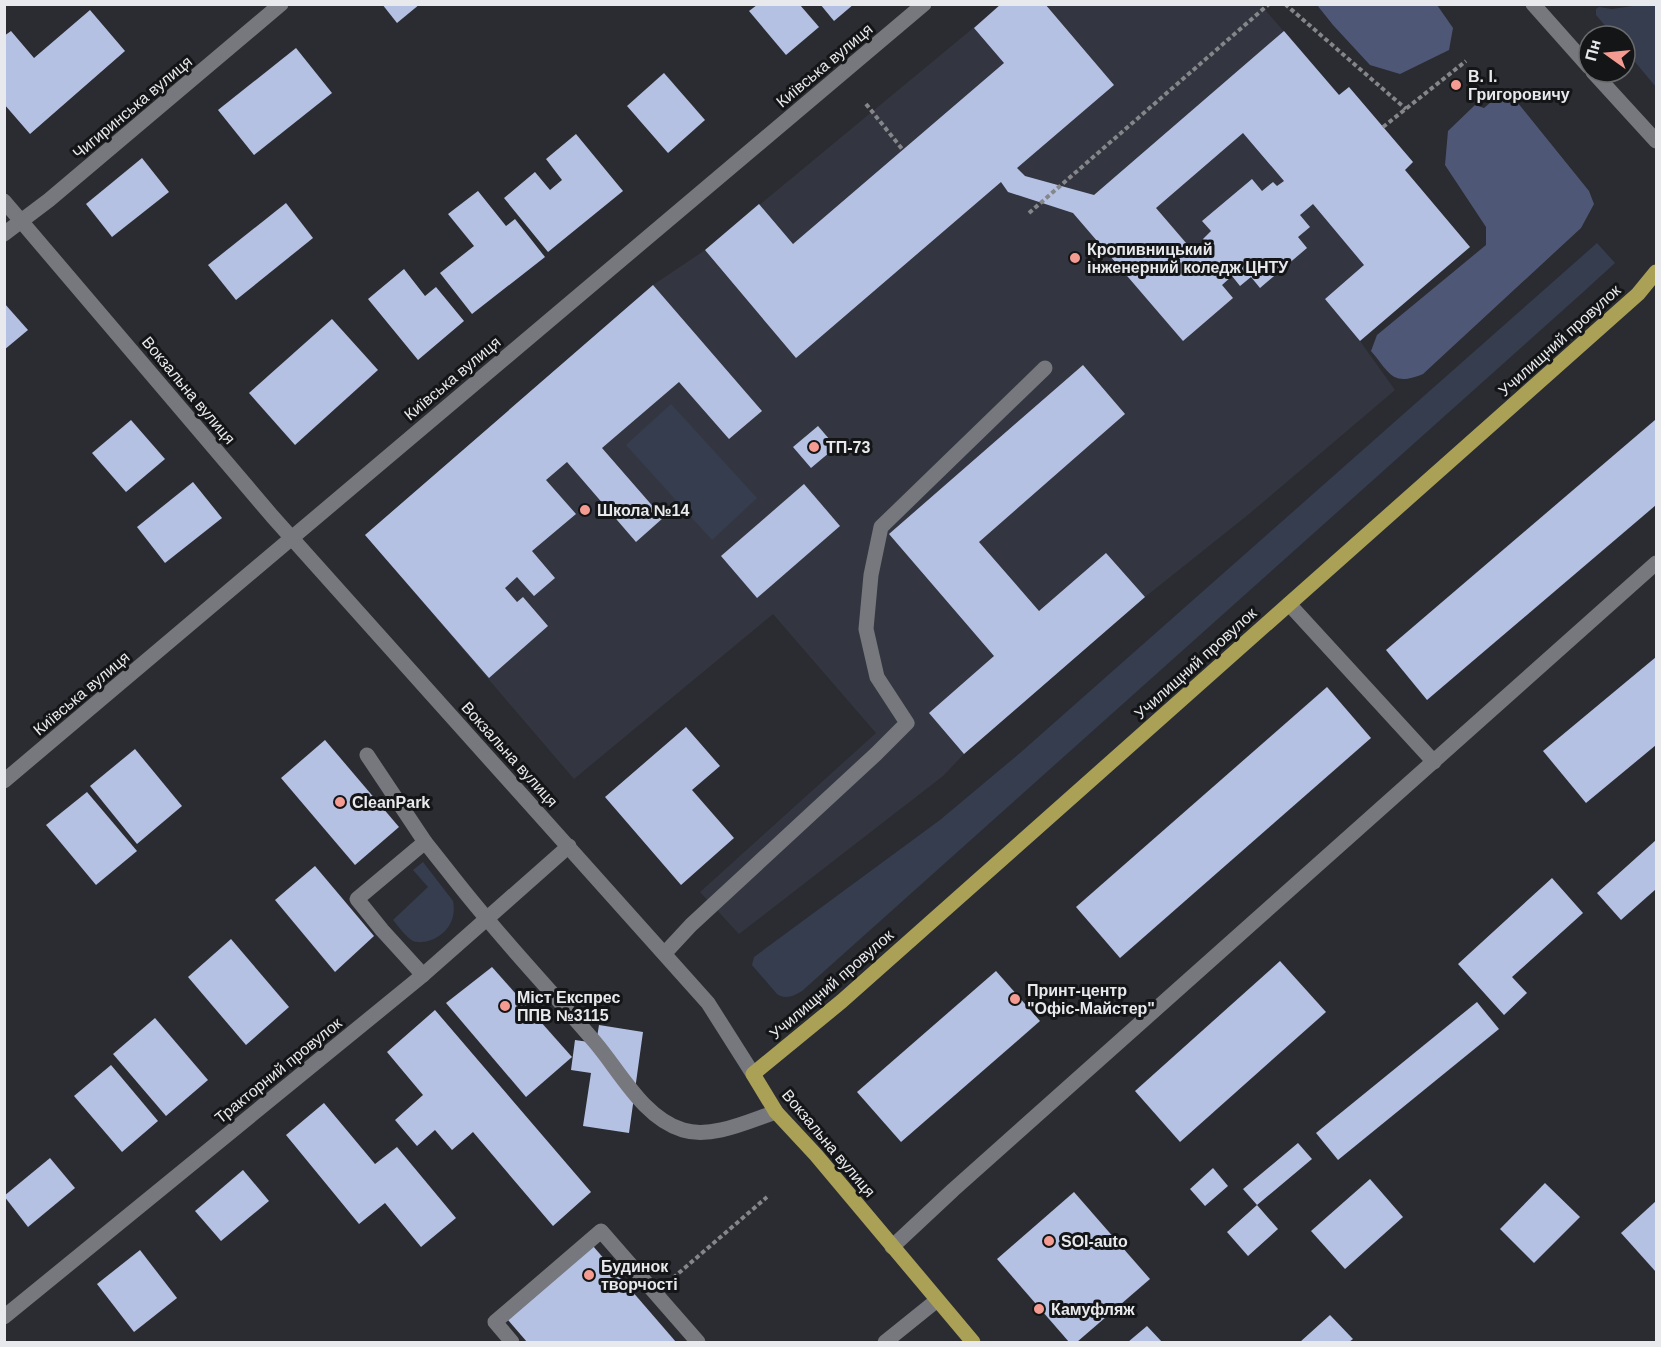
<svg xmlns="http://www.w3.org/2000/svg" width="1661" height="1347" font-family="Helvetica,sans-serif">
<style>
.built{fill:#333640}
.green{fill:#363d4f}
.forest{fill:#4e5876}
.building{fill:#b5c1e3;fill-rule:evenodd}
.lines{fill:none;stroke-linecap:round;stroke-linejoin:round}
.path{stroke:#85868a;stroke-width:4;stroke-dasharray:4.5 3;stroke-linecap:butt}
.minor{stroke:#76787d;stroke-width:15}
.major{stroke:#aaa156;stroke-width:15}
.poi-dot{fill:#f59c92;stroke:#141517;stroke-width:2}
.labels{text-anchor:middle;stroke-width:6;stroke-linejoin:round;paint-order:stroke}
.street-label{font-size:16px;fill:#e8e9ec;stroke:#141517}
.poi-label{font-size:16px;font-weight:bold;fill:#e8e9ec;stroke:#141517;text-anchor:start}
</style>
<rect width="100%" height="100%" fill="#2b2c31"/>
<path class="built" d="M1001,5H1261L1339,95L1349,87L1413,162L1405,170L1470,247L1360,341L1395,390L1249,514L1145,597L964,754L943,776L739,934L700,892L876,733L773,614L574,779L365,535L653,285L705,250Z"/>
<g class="green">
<path d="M1640,5H1656V87L1625,50V36H1614L1596,15V9L1599,7L1612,9Z"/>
<path d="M1597,243L1615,263L1581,294L802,991C794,996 785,1000 777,994L752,965L754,957L940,820L1020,753Z"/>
<path d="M671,404L757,498L712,540L626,445Z"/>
<path d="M423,862L453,901C457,920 446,936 428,941C424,942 418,943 413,941C406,937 399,927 393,920L428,887L413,870Z"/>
</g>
<g class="forest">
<path d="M1317,5H1437L1453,28L1449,50L1400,74L1370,65L1333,25Z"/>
<path d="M1498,96L1513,97L1589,191L1594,204L1581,228L1423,374C1392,387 1390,373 1371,351L1377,335L1486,245V227L1445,165L1448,131L1475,105L1484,108Z"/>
</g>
<g class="building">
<path d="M382,4H420L397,23Z"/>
<path d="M820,4H854L834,21Z"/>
<path d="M1001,4H1045L1114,85L1017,168L1025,176L1094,195L1284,31L1339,95L1349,87L1413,162L1405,170L1470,247L1360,341L1325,299L1364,265L1313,204L1300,215L1310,227L1298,237L1307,248L1260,288L1251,277L1240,286L1232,276L1222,285L1233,298L1183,341L1073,213L1008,192L1001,182L796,358L705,250L759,204L793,244L1004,63L974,28ZM1243,133L1284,181L1277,186L1273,182L1262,191L1252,179L1202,221L1211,231L1203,239L1211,248L1199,258L1156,208Z"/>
<path d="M757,5H800L819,27L786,55L749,11Z"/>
<path d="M90,10L125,51L30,134L4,104V36L11,31L34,58Z"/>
<path d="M296,48L332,93L254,155L218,110Z"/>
<path d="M664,73L705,120L668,153L627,106Z"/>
<path d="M576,134L623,191L548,252L504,198L535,172L550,190L562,180L546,159Z"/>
<path d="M142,158L169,192L112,237L86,204Z"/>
<path d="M478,191L506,226L515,219L545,257L472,314L440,273L474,246L448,214Z"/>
<path d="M286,203L313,238L236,300L208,265Z"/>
<path d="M404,269L425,296L436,287L464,321L418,360L368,299Z"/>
<path d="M653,285L762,411L729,439L679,382L602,448L663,518L636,542L567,462L546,480L576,514L532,551L555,578L534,596L517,577L505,588L517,602L523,597L548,626L489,678L365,535Z"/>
<path d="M4,303L28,330L4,350Z"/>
<path d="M332,319L378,370L295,445L249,393Z"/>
<path d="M1083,365L1125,414L979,542L1039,611L1106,553L1145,597L964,754L929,713L994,656L889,534Z"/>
<path d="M131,420L165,459L126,492L92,453Z"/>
<path d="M1655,420L1656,422V505L1427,700L1386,650Z"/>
<path d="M818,426L836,447L811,468L793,447Z"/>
<path d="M193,482L222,518L165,563L137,527Z"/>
<path d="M804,484L840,526L757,598L721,556Z"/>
<path d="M1656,657V745L1586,803L1543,751Z"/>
<path d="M1327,687L1371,738L1120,958L1076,907Z"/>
<path d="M686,727L720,766L692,790L734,838L681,885L605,797Z"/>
<path d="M325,740L399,827L355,865L281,778Z"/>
<path d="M135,749L182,806L137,844L90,786Z"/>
<path d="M87,792L137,851L96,885L46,825Z"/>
<path d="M1656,840V889L1621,920L1597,893Z"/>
<path d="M315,866L374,936L335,972L275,900Z"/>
<path d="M1552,878L1583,913L1512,977L1527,993L1504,1015L1458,964Z"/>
<path d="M231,939L289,1007L246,1045L188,977Z"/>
<path d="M1280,961L1326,1012L1180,1142L1135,1091Z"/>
<path d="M492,967L572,1057L526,1097L446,1003Z"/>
<path d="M996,971L1040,1021L901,1142L857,1092Z"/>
<path d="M1477,1002L1499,1029L1338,1160L1316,1133Z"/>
<path d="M435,1010L591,1192L553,1226L473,1132L452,1150L435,1130L417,1146L395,1120L423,1095L387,1052Z"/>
<path d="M155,1018L208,1080L166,1116L113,1054Z"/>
<path d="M599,1025L643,1032L629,1133L583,1126L591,1073L571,1070L575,1040L596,1043Z"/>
<path d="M111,1065L158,1121L122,1152L74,1096Z"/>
<path d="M324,1103L375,1164L397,1147L456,1218L421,1247L385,1203L359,1224L286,1135Z"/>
<path d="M1298,1143L1312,1159L1257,1205L1278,1229L1248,1256L1227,1232L1257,1205L1243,1189Z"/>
<path d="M50,1158L75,1188L28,1227L4,1196Z"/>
<path d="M1213,1168L1228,1186L1205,1206L1190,1189Z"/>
<path d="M243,1170L269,1201L221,1241L195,1211Z"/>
<path d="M1370,1179L1403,1217L1345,1269L1311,1231Z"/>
<path d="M1545,1183L1580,1217L1534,1263L1500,1229Z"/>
<path d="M1074,1192L1150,1279L1077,1342H1069L997,1259Z"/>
<path d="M1656,1201V1272L1621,1233Z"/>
<path d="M593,1246L676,1342H527L508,1320Z"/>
<path d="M140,1250L177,1298L134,1332L97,1284Z"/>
<path d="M1330,1315L1353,1339L1349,1342H1300Z"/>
<path d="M1147,1326L1162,1342H1128Z"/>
</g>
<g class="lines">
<g class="path">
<path d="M1285,4L1406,109"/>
<path d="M866,104L903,150"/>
<path d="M1383,127L1466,61"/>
<path d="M1029,213L1269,4"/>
<path d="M673,1278L767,1197"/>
</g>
<g class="minor">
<path d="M1533,4L1589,67"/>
<path d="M1593,72L1656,141"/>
<path d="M4,201L272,516L708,1003L753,1074"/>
<path d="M4,234L49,200L281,4"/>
<path d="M1289,604L1434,762"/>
<path d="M367,755L425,842"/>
<path d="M4,781L924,4"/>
<path d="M665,953L691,925L876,754L907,723L877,677L866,629L871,575L881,527L1045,368"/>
<path d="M423,975L382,930L357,899L425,842C446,868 466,895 488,920C522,961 559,1000 594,1041C620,1071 643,1118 683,1130C712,1139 749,1121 776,1112"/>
<path d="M892,1247L953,1190L1656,563"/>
<path d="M4,1317L423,975L569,846"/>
<path d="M512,1342L495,1322L601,1231L698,1342"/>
<path d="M885,1342L936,1301"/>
</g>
<path class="major" d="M973,1342L816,1155L776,1112L753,1074L842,1001L1638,294L1656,272"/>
</g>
<g class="poi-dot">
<circle cx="1456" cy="85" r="6"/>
<circle cx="1075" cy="258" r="6"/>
<circle cx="814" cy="447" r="6"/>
<circle cx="585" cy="510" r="6"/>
<circle cx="340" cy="802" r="6"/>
<circle cx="1015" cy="999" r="6"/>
<circle cx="505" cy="1006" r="6"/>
<circle cx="1049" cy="1241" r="6"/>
<circle cx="589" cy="1275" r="6"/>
<circle cx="1039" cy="1309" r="6"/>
</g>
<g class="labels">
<g class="street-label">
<text transform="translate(824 65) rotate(-40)" y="6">Київська вулиця</text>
<text transform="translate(132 107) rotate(-40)" y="6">Чигиринська вулиця</text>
<text transform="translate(1559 340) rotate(-42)" y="6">Училищний провулок</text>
<text transform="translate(452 378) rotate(-40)" y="6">Київська вулиця</text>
<text transform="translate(189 390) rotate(50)" y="6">Вокзальна вулиця</text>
<text transform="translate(1195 663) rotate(-42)" y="6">Училищний провулок</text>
<text transform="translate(81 693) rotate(-40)" y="6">Київська вулиця</text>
<text transform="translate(510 754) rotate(48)" y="6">Вокзальна вулиця</text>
<text transform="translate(831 984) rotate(-41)" y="6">Училищний провулок</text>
<text transform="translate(278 1070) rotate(-39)" y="6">Тракторний провулок</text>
<text transform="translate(829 1143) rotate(50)" y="6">Вокзальна вулиця</text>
</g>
<g class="poi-label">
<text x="1468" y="82">В. І.<tspan x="1468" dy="18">Григоровичу</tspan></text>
<text x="1087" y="255">Кропивницький<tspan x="1087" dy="18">інженерний коледж ЦНТУ</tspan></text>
<text x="826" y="453">ТП-73</text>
<text x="597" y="516">Школа №14</text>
<text x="352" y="808">CleanPark</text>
<text x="1027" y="996">Принт-центр<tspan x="1027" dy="18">"Офіс-Майстер"</tspan></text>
<text x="517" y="1003">Міст Експрес<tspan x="517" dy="18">ППВ №3115</tspan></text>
<text x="1061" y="1247">SOI-auto</text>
<text x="601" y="1272">Будинок<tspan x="601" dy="18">творчості</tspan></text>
<text x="1051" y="1315">Камуфляж</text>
</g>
</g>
<rect width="1661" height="1347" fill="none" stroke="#e8e9ec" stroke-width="12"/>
<g transform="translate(1607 54) rotate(285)"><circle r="28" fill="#141517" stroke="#696a6c" stroke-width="1.5"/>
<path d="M0-4.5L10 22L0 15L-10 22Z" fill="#f59c92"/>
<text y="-9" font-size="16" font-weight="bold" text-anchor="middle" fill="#e8e9ec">Пн</text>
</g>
</svg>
